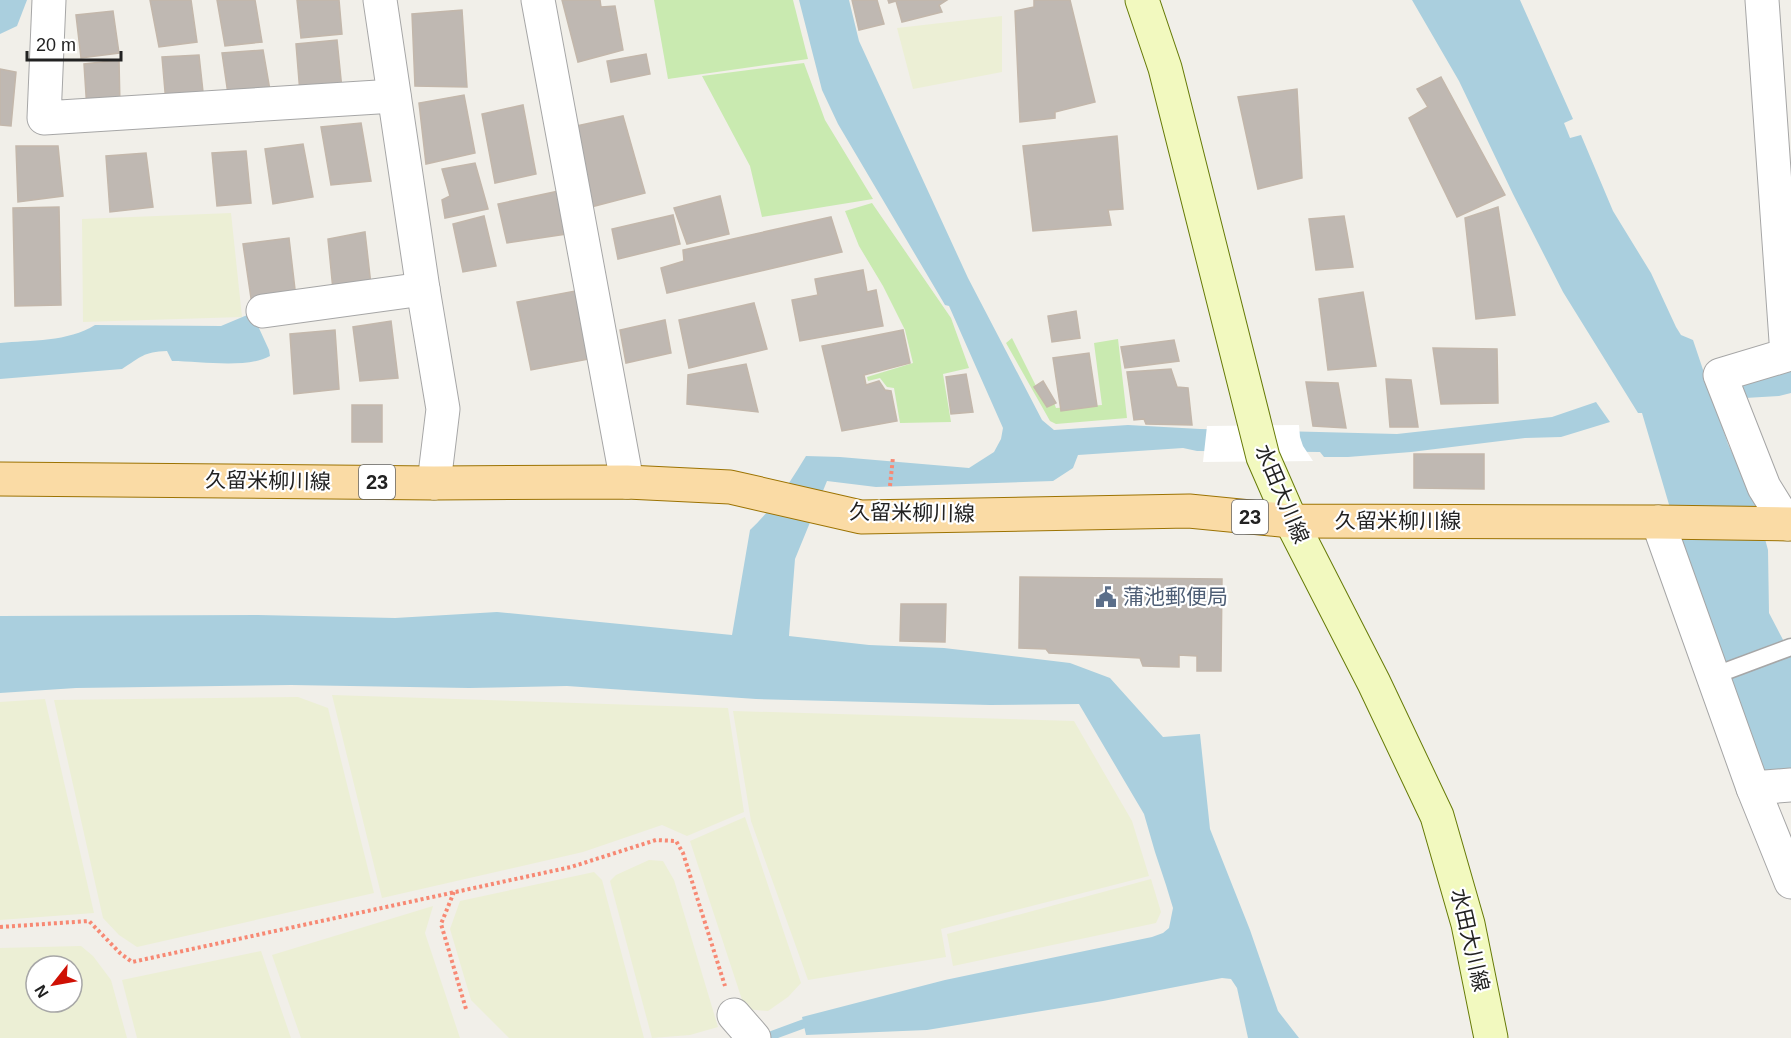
<svg xmlns="http://www.w3.org/2000/svg" width="1791" height="1038" font-family="Arial,'Noto Sans JP',sans-serif">
<style>
.farmland{fill:#ecefd5;fill-rule:evenodd}
.grass{fill:#c9eab0}
.water{fill:#aacfde}
.pier{fill:#fff}
.lines{fill:none;stroke-linecap:round;stroke-linejoin:round}
.stream{stroke:#aacfde;stroke-width:9}
.building{fill:#bfb8b2;stroke:#c3b7ab;stroke-width:1.5}
.lane-casing{stroke:#a6a6a6;stroke-width:19}
.street-casing{stroke:#a6a6a6;stroke-width:35}
.secondary-casing{stroke:#667a07;stroke-width:35}
.primary-casing{stroke:#9c7303;stroke-width:35}
.path{stroke:#f78974;stroke-width:4;stroke-dasharray:3 3;stroke-linecap:butt}
.lane{stroke:#fff;stroke-width:16}
.street{stroke:#fff;stroke-width:33}
.secondary{stroke:#f2f9bf;stroke-width:33}
.primary{stroke:#fadba5;stroke-width:33}
.labels{text-anchor:middle;stroke-width:4.5;stroke-linejoin:round;paint-order:stroke}
.shield{fill:#fff;stroke:#646464;stroke-width:1.5}
.shield-label{font-size:20px;font-weight:bold;fill:#222}
.street-label{font-size:21px;fill:#222;stroke:#fff}
.service-label{font-size:21px;fill:#4e5e75;stroke:#fff;text-anchor:start}
</style>
<rect width="100%" height="100%" fill="#f1efe9"/>
<g class="farmland">
<path d="M1002,16V72L913,89L897,28Z"/>
<path d="M231,213L242,317L83,322L82,219Z"/>
<path d="M332,695L728,708L744,812L687,836L662,825L583,852L382,898Z"/>
<path d="M298,697L328,708L374,893L137,947L119,935L103,918L54,700Z"/>
<path d="M45,699L94,913L0,920V702Z"/>
<path d="M733,711L1074,721L1132,821L1149,876L941,929L946,957L808,980L751,821Z"/>
<path d="M745,817L801,983L788,997L768,1011L745,1009L690,841Z"/>
<path d="M649,860L663,861L674,880L718,1027L690,1035L652,1038L610,881L616,875Z"/>
<path d="M594,872L602,880L644,1038H509L471,1000L450,929L460,901Z"/>
<path d="M1151,879L1161,912L1156,923L953,966L947,934Z"/>
<path d="M433,906L425,933L460,1038H301L272,955Z"/>
<path d="M81,946L93,956L111,980L127,1038H0V948ZM36,966H72V1002H36Z"/>
<path d="M261,951L291,1038H137L122,980Z"/>
</g>
<g class="grass">
<path d="M654,0H793L808,59L668,79Z"/>
<path d="M804,63L825,120L873,199L762,217L750,166L702,76Z"/>
<path d="M872,203L951,318L969,368L943,374L951,422L900,423L894,388L887,387L880,378L868,381L867,377L913,363L905,330L883,286L859,246L845,211Z"/>
<path d="M1012,338L1040,394L1050,392L1056,408L1102,405L1094,343L1118,339L1127,418L1056,424L1050,421L1006,343Z"/>
</g>
<g class="water">
<path d="M0,0H27L17,26L0,34Z"/>
<path d="M799,0H849L859,41L968,278L1042,420L1054,430L1128,425L1200,429L1397,434L1552,417L1596,402L1610,422L1561,437L1525,438L1411,452L1348,457H1324L1320,452L1197,451L1183,448L1078,455L1073,468L1053,481L876,487L827,481L795,559L789,636L869,645L944,648L1070,663L1110,678L1163,737L1200,734L1210,829L1250,930L1278,1011L1299,1038H1248L1237,988L1231,979L1222,978L1103,1001L927,1030L806,1035L802,1017L945,980L1152,937L1163,933L1169,928L1173,908L1166,885L1155,852L1144,814L1079,704L990,705L756,699L567,686L469,688L291,685L76,688L0,693V616L258,615L395,618L497,612L732,635L750,530C772,509 790,483 806,456L840,457L969,468L994,452L1001,439L1003,428L949,306L945,305L838,124L822,90Z"/>
<path d="M1412,0H1520L1573,119L1564,123L1570,138L1581,135L1613,211L1651,273L1676,327L1681,335L1693,340L1728,444L1755,502L1768,550L1769,613L1791,655V769L1764,771L1750,748L1723,655L1696,596L1642,413H1638L1563,292L1513,194L1459,81Z"/>
<path d="M252,313L269,350L270,356C246,369 200,361 172,361L167,351C143,352 141,357 122,369L0,379V343C31,340 68,342 95,325L221,326Z"/>
<path d="M1791,359V393L1779,396L1745,398L1736,370Z"/>
</g>
<path class="pier" d="M1299,425L1300,437L1303,446L1313,461L1203,462L1207,426Z"/>
<g class="lines">
<path class="stream" d="M765,1038L803,1024"/>
</g>
<g class="building">
<path d="M150,0H191L197,42L159,47Z"/>
<path d="M217,0H255L262,42L225,46Z"/>
<path d="M297,0H339L342,34L301,38Z"/>
<path d="M562,0H600L601,7L615,6L623,50L578,62Z"/>
<path d="M852,0H877L884,24L859,30Z"/>
<path d="M888,0H947L939,5L942,12L902,22L896,1L889,3Z"/>
<path d="M1034,0H1070L1095,102L1055,112V118L1020,122L1015,11L1034,7Z"/>
<path d="M462,10L467,87L415,86L412,14Z"/>
<path d="M113,11L119,53L81,58L76,15Z"/>
<path d="M337,40L342,89L300,93L296,44Z"/>
<path d="M263,50L271,96L229,101L222,53Z"/>
<path d="M646,54L650,74L611,82L607,61Z"/>
<path d="M199,55L204,101L166,103L162,57Z"/>
<path d="M119,60L120,107L87,110L84,64Z"/>
<path d="M0,69L16,72L11,126L0,125Z"/>
<path d="M1441,77L1505,195L1457,217L1409,118L1428,107L1417,89Z"/>
<path d="M1297,89L1302,178L1258,189L1238,97Z"/>
<path d="M464,95L475,153L426,164L419,103Z"/>
<path d="M523,105L536,174L495,183L482,114Z"/>
<path d="M623,116L645,193L591,207L576,126Z"/>
<path d="M361,123L371,181L331,185L321,127Z"/>
<path d="M1117,136L1123,209L1108,210L1111,225L1033,231L1023,146Z"/>
<path d="M303,144L313,197L273,204L265,149Z"/>
<path d="M16,146H58L63,196L18,202Z"/>
<path d="M246,151L251,203L217,206L212,153Z"/>
<path d="M146,153L153,207L110,212L106,156Z"/>
<path d="M475,163L488,209L445,218L442,200L450,196L442,169Z"/>
<path d="M559,191L566,234L507,243L498,204Z"/>
<path d="M720,196L729,234L687,244L674,208Z"/>
<path d="M59,207L61,305L15,306L13,208Z"/>
<path d="M1498,207L1515,315L1476,319L1465,218Z"/>
<path d="M673,215L680,244L618,259L612,229Z"/>
<path d="M484,216L496,266L463,272L453,224Z"/>
<path d="M1344,216L1353,267L1316,270L1309,219Z"/>
<path d="M831,217L842,252L667,293L661,268L684,261L683,250Z"/>
<path d="M365,232L371,285L333,290L328,239Z"/>
<path d="M289,238L296,298L252,305L243,244Z"/>
<path d="M863,270L867,292L876,290L883,326L800,341L792,300L818,295L815,279Z"/>
<path d="M575,291L589,359L531,370L517,302Z"/>
<path d="M1363,292L1376,366L1328,370L1319,299Z"/>
<path d="M754,303L767,349L689,368L679,320Z"/>
<path d="M1076,311L1080,338L1052,342L1048,316Z"/>
<path d="M665,320L671,353L626,363L620,330Z"/>
<path d="M391,321L398,378L360,381L353,327Z"/>
<path d="M335,330L339,389L294,394L290,334Z"/>
<path d="M903,330L910,363L864,375L866,385L879,381L885,390L891,391L897,421L842,431L822,346Z"/>
<path d="M1174,340L1179,361L1125,368L1121,347Z"/>
<path d="M1433,348L1497,349L1498,403L1441,404Z"/>
<path d="M1089,353L1097,406L1061,411L1053,358Z"/>
<path d="M746,364L758,412L687,404L688,375Z"/>
<path d="M1171,369L1177,387L1188,388L1192,425L1146,424L1144,419L1134,420L1127,372Z"/>
<path d="M966,374L973,412L951,414L946,377Z"/>
<path d="M1386,379L1411,380L1418,427H1390Z"/>
<path d="M1043,381L1056,403L1047,407L1034,387Z"/>
<path d="M1306,382L1338,383L1346,428L1313,426Z"/>
<rect x="352" y="405" width="30" height="37"/>
<path d="M1414,454H1484V489L1414,488Z"/>
<path d="M1020,577L1222,579L1221,671H1197V656L1179,655V667L1143,666L1140,658L1049,653L1046,649L1019,648Z"/>
<path d="M901,604H946L945,642L900,641Z"/>
</g>
<g class="lines">
<defs>
<path id="lane" d="M1713,676L1791,647"/>
<g id="street">
<path d="M49,0L44,118L394,96"/>
<path d="M380,0L423,289L443,409L434,483"/>
<path d="M538,0L627,482"/>
<path d="M1762,0L1787,355L1720,375L1764,487L1787,524"/>
<path d="M263,311L423,289"/>
<path d="M1658,522L1753,788L1791,882"/>
<path d="M1753,788L1791,785"/>
<path d="M734,1015L754,1038"/>
</g>
<path id="secondary" d="M1142,0L1165,68L1263,457L1291,521L1374,683L1437,816L1468,924L1491,1038"/>
<path id="primary" d="M0,479L434,483L627,482L730,487L861,517L1189,511L1291,521L1658,522L1791,524"/>
</defs>
<use href="#lane" class="lane-casing"/>
<use href="#street" class="street-casing"/>
<use href="#secondary" class="secondary-casing"/>
<use href="#primary" class="primary-casing"/>
<g class="path">
<path d="M890,486L893,457"/>
<path d="M454,892L441,924L466,1009"/>
<path d="M0,927L89,921L120,953L132,962L571,867L656,840L676,841L683,853L725,986"/>
</g>
<use href="#lane" class="lane"/>
<use href="#street" class="street"/>
<use href="#secondary" class="secondary"/>
<use href="#primary" class="primary"/>
</g>
<defs>
<symbol id="civic-bare" viewBox="-9 -9 18 18"><path d="M-.6-6.5H3V-4.5H.6V-3L4-1V1h2V6H-6V1h2V-1L-.6-3ZM-1.2 2.5V6h2.4V2.5Z" fill="#5c6f8a" stroke="#fff" stroke-width="2.5" paint-order="stroke"/></symbol>
</defs>
<g fill-rule="evenodd">
<use href="#civic-bare" x="1091" y="582" width="30" height="30"/>
</g>
<g class="labels">
<g class="shield">
<rect x="359" y="465" width="36" height="34" rx="4.5"/>
<rect x="1232" y="500" width="36" height="34" rx="4.5"/>
</g>
<g class="shield-label">
<text x="377" y="489">23</text>
<text x="1250" y="524">23</text>
</g>
<g class="street-label">
<text transform="translate(268 481) rotate(1)" y="7">久留米柳川線</text>
<text transform="translate(1282 494) rotate(67)" y="7">水田大川線</text>
<text transform="translate(912 513) rotate(1)" y="7">久留米柳川線</text>
<text x="1398" y="528">久留米柳川線</text>
<text transform="translate(1470 940) rotate(77)" y="7">水田大川線</text>
</g>
<g class="service-label">
<text x="1123" y="604">蒲池郵便局</text>
</g>
</g>
<g transform="translate(54 984) rotate(239)"><circle r="28" fill="#ffffff" stroke="#a7a7a7" stroke-width="1.5"/>
<path d="M0-4.5L10 22L0 15L-10 22Z" fill="#cf1004"/>
<text y="-9" font-size="16" font-weight="bold" text-anchor="middle" fill="#222222">N</text>
</g>
<path d="M27 51v9h94v-9" fill="none" stroke="#222222" stroke-width="3"/>
<text x="36" y="51" font-size="18" fill="#222222" stroke="#ffffff" stroke-width="4.5" paint-order="stroke">20 m</text>
</svg>
